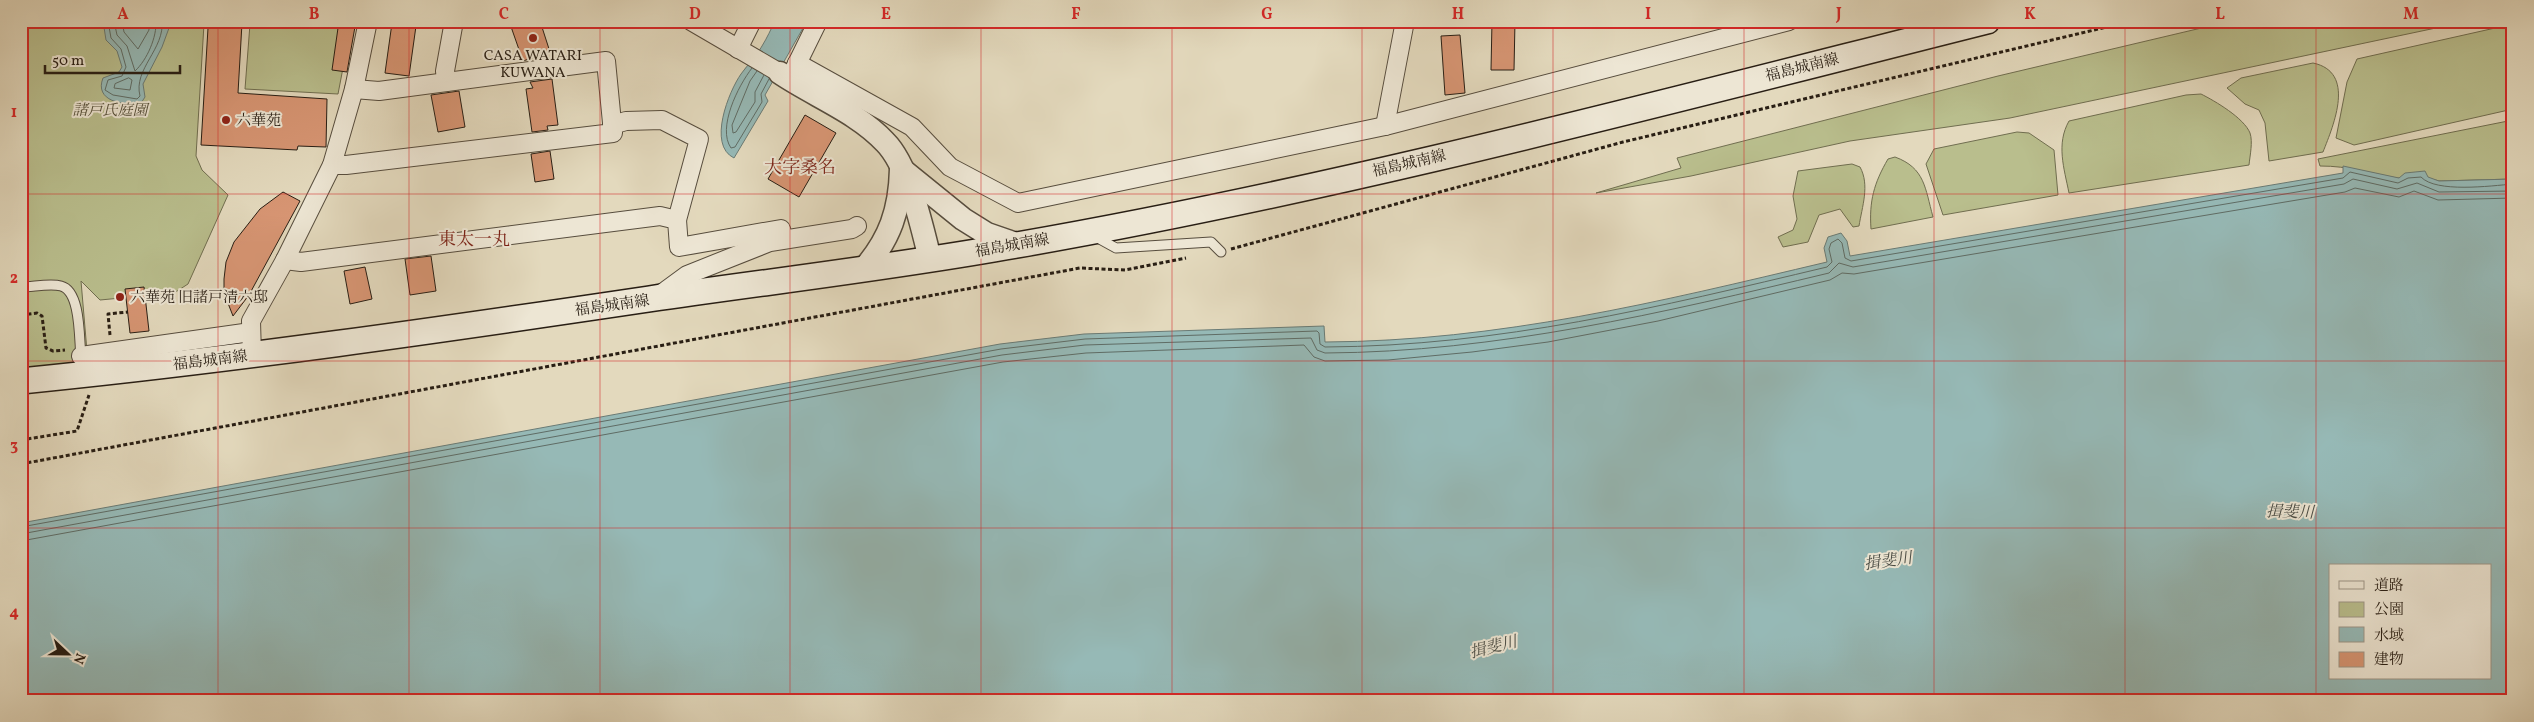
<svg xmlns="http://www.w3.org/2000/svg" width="2534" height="722" font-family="Vollkorn,'Noto Serif JP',serif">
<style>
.green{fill:#b9be8d;stroke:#706e50}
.water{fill:#96b9b6;stroke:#6a7b75;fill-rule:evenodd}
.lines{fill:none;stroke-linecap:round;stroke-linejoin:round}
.shore{stroke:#5f6c65;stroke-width:1}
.building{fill:#d79573;stroke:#281e14}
.service-casing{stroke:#574d3e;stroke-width:11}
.minor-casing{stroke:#574d3e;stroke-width:20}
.tertiary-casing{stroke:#574d3e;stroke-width:25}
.secondary-casing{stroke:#281e14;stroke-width:28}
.path{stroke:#281e14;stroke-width:3;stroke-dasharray:4 2.5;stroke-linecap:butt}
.service{stroke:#ede6d4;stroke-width:9}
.minor{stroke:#ede6d4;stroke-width:18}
.tertiary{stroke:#ede6d4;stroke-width:22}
.secondary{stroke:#ede6d4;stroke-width:25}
.grid{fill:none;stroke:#d62828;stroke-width:1;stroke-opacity:0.55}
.poi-dot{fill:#8f2418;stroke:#ede6d4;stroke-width:2}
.labels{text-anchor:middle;stroke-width:4;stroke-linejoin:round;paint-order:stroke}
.poi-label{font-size:15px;fill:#281e14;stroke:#ede6d4;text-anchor:start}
.street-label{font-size:15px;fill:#281e14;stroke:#ede6d4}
.park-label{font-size:15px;font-style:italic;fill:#544e38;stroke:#ede6d4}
.water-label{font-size:16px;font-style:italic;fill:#494c45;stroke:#ede6d4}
.quarter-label{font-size:18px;fill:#7a1f14;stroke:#ede6d4}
.neatline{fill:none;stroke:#d62828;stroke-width:2}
.grid-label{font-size:16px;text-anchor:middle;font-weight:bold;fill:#d62828}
</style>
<rect width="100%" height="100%" fill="#e3d9bd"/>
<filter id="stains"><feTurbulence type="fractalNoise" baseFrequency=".004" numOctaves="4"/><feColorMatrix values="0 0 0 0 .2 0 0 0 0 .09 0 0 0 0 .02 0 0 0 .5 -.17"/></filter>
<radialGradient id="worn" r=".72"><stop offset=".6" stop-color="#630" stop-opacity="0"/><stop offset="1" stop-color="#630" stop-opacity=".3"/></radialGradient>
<g class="green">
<path d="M21,21H218V24H204L196,156L202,170L228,195L188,284L174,293L100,300L81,281L88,363L21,368Z"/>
<path d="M257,21H352L338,94L245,89L250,24Z"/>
<path d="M2231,21H2469L2010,118L1850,141L1691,176L1596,193L1681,168L1677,158L1998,76Z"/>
<path d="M2513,24V109L2354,145L2336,138L2347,82L2357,59Z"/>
<path d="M2313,63C2356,72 2334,124 2323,152L2269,161L2265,123L2259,110L2245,104L2227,88L2241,78Z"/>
<path d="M2201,94C2215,101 2244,118 2250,133C2253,142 2250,155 2249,165L2069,193C2064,168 2056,144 2069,121L2186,95Z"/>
<path d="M2513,120V179L2439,181C2424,176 2411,180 2397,178C2369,173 2349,166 2320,166L2318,159Z"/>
<path d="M2017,132L2029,133L2054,150L2058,195L1943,215L1926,164L1934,149Z"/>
<path d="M1895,157C1925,168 1925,188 1933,217L1871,229C1869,201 1874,183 1888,159Z"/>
<path d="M1852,164L1860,167C1870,185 1862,207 1859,226L1853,227L1840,209L1819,215L1808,242L1783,247L1778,237L1793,230L1797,219L1793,196L1798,171Z"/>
</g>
<g class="water">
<path d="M103,21H167L169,28L162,47L143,84L145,97L141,103C123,106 94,101 103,78L119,72L122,67L117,51L106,40Z"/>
<path d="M775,21H807L765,95L768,101L734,158C707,145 729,91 741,74C748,64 757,56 762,46C767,38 771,29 775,21Z"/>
<path d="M2343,166L2399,178L2405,173L2425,171L2428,177L2439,181L2513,179V701H21V523L1000,344L1084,334L1324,326L1325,342C1500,341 1658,302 1827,262L1824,248L1828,237L1841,233L1847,241L1850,256L2343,173ZM2330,566H2490V678H2330Z"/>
</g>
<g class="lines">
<g class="shore">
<path d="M108,21L111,38L121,49L126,67L122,76L108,80L105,90L113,95L137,99L140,96C133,69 165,49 162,21"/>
<path d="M114,21L117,35L127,46L135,71C147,60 157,37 156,21"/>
<path d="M122,21L124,32L138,49L149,30L148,21"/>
<path d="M752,68C738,86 717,128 731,148L735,147L762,102L761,94L769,79"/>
<path d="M757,71L750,81L732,125L733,133L736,132L755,102V92L764,75"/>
<path d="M129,78L132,80L130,90L114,88L115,84Z"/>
<path d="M21,527L1001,349L1085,339L1317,331L1319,333L1320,344L1325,347C1500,346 1659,307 1827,267L1832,262L1829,249L1831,243L1838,239L1842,243L1845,258L1851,261L2343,178L2350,172L2398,183L2408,178L2421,177C2436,193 2490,186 2513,184"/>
<path d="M21,534L1002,355L1085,345L1311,338L1317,350L1325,353C1498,352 1662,313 1829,273L1839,263L1853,267L2344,184L2353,179L2397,189L2417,183L2439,192L2513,191"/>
<path d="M21,541L1003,362L1086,353L1304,345L1314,357L1325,361L1388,360L1472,352L1548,342L1658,321L1830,280L1842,273L1854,274L2345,192L2355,188L2399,197L2414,191L2438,200L2513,198"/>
</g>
</g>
<g class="building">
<path d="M339,21H356L347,72L332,70Z"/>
<path d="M509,21H540L550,52L523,61Z"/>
<path d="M1492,21H1515L1514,70H1491Z"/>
<path d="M222,22L242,23L238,93L327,99L326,147L298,146L297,150L201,145L208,28H222Z"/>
<path d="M392,23L416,26L409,76L385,73Z"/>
<path d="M1460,35L1465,93L1445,95L1441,36Z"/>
<path d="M552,79L558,125L547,126L548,130L532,132L526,89L533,88L530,82Z"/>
<path d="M459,91L465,127L438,132L431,95Z"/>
<path d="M805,115L836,133L799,197L768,179Z"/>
<path d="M550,151L554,179L535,182L531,154Z"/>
<path d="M283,192L300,201L249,295L233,316L224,293V279L226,262L234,242L260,209Z"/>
<path d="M431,256L436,291L410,295L405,259Z"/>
<path d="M365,267L372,299L350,304L344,271Z"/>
<path d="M144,287L149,331L130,333L125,289Z"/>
</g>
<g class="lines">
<defs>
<g id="service">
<path d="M1096,237L1116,248L1211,242L1221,252"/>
<path d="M21,287C33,287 50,283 61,286C81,291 79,339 81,357"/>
</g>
<g id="minor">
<path d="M691,21L780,73"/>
<path d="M738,49L752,21"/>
<path d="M797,63L912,127L950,167L1018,203L1385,126L1789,21"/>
<path d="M793,72L818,21"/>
<path d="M446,82L445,71L454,21"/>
<path d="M612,125L626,121L662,120L699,139L677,220"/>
<path d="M1385,126L1405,21"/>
<path d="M332,165H346L613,133L606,61L379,91L354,89"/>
<path d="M285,260L301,262L660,216L677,220L679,247L781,229L783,238"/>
<path d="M657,297L687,275L770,242L852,229L857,226"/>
<path d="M252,355L251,321L285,260L332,165L354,89L368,21"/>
<path d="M81,356L251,332"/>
</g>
<g id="tertiary">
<path d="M780,73C814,96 857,112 885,142C909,166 922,227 930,259"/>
<path d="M905,172L963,219L987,234L1019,245"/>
<path d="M863,270C890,239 900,210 901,169"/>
</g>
<path id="secondary" d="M21,381C232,360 440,330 649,299C772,281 895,267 1017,245C1344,188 1665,102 1987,21"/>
</defs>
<use href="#service" class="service-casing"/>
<use href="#minor" class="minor-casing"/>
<use href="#tertiary" class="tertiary-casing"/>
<use href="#secondary" class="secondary-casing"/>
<g class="path">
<path d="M1231,249L1623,142L2132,21"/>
<path d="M21,315L37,313L42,316L46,348L53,351L65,350"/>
<path d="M110,335L108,314L128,312"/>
<path d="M21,440L77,431L89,395"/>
<path d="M21,464L1080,268L1125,270L1186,258"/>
</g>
<use href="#service" class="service"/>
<use href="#minor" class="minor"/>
<use href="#tertiary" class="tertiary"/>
<use href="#secondary" class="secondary"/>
</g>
<path class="grid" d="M218,21V701M409,21V701M600,21V701M790,21V701M981,21V701M1172,21V701M1362,21V701M1553,21V701M1744,21V701M1934,21V701M2125,21V701M2316,21V701M21,194H2513M21,361H2513M21,528H2513"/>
<g class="poi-dot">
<circle cx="533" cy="38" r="5"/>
<circle cx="226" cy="120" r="5"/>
<circle cx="120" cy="297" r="5"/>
</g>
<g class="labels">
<g class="poi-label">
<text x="533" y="60" text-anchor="middle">CASA WATARI<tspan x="533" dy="17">KUWANA</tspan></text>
<text x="236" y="125">六華苑</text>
<text x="130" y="302">六華苑 旧諸戸清六邸</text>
</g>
<g class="street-label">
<text transform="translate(1802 67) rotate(-14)" y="5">福島城南線</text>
<text transform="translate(1409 163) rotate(-13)" y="5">福島城南線</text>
<text transform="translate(1012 245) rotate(-10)" y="5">福島城南線</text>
<text transform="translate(612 305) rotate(-8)" y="5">福島城南線</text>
<text transform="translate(210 360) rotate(-7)" y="5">福島城南線</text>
</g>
<g class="park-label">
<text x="110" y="115">諸戸氏庭園</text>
</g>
<g class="water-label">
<text transform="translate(2290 511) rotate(1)" y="6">揖斐川</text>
<text transform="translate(1888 560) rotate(-8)" y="6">揖斐川</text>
<text transform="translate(1493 646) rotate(-14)" y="6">揖斐川</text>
</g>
<g class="quarter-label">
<text x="800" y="173">大字桑名</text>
<text x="474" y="245">東太一丸</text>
</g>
</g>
<rect width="2534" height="722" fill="none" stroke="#e3d9bd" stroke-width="55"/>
<rect x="2329" y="564" width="162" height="115" fill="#ede6d4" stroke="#9e9687"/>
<rect x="2339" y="581" width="25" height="8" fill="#ede6d4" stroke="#9e9687"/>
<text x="2374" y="590" font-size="15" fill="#281e14">道路</text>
<rect x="2339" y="602" width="25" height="15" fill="#b9be8d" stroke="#9e9687"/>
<text x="2374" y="614" font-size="15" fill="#281e14">公園</text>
<rect x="2339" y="627" width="25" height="15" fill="#96b9b6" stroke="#9e9687"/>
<text x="2374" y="640" font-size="15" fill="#281e14">水域</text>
<rect x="2339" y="652" width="25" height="15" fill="#d79573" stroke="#9e9687"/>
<text x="2374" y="664" font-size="15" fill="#281e14">建物</text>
<g transform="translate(68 654) rotate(112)" stroke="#ede6d4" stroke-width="4" paint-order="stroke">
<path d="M0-4L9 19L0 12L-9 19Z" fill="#281e14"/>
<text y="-8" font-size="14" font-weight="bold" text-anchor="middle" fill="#281e14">N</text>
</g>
<path d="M45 65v8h135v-8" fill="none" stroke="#281e14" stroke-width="2.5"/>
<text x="52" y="65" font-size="15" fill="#281e14" stroke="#ede6d4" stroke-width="4" paint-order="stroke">50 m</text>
<rect x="28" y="28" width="2478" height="666" class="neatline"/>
<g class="grid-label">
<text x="123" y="19">A</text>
<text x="314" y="19">B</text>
<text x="504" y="19">C</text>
<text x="695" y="19">D</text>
<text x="886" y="19">E</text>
<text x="1076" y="19">F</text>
<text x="1267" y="19">G</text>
<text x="1458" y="19">H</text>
<text x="1648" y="19">I</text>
<text x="1839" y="19">J</text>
<text x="2030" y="19">K</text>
<text x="2220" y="19">L</text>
<text x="2411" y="19">M</text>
<text x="14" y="117">1</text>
<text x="14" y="283">2</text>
<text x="14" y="450">3</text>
<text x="14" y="617">4</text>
</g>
<rect width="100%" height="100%" filter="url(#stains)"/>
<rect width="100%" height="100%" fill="url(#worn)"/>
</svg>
